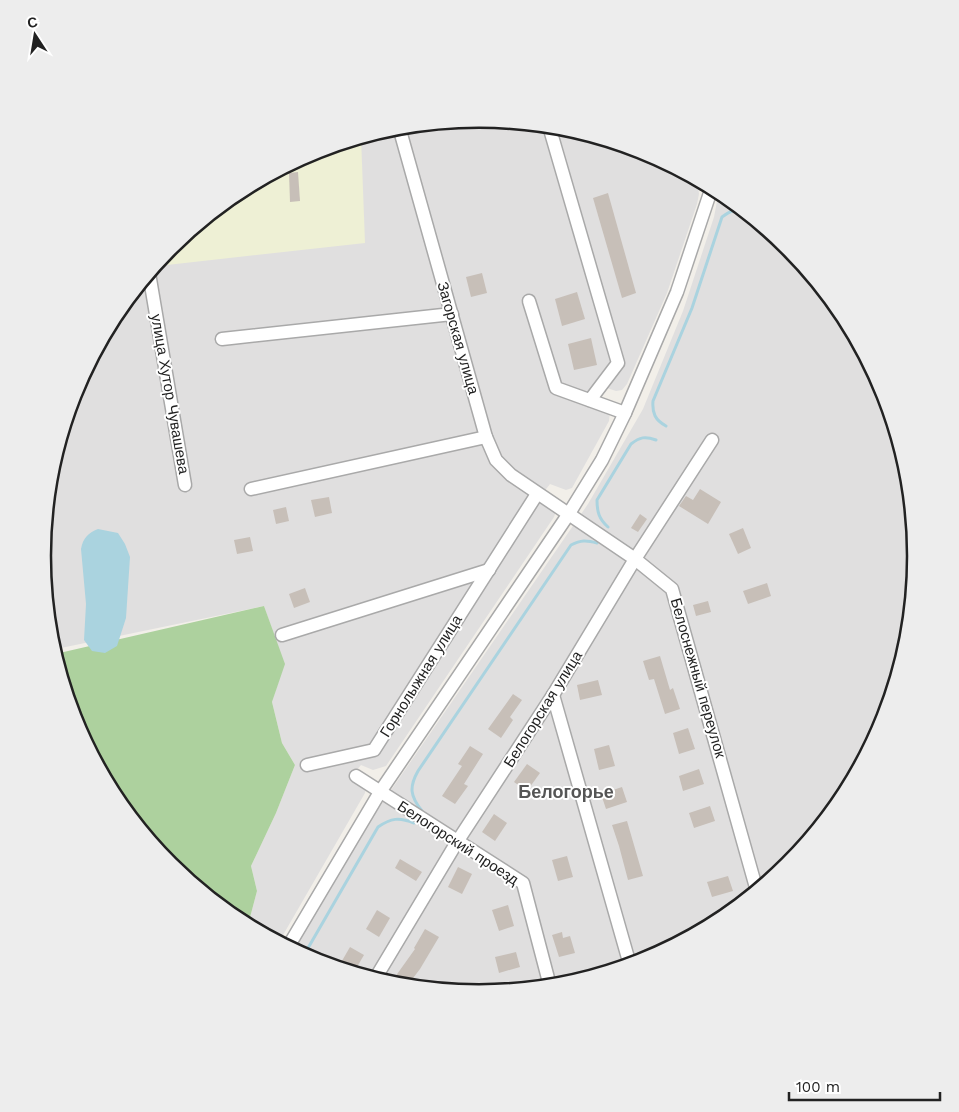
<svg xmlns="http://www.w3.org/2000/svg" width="959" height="1112" font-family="'Work Sans',sans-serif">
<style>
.residential{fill:#e0dfdf}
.farmland{fill:#eef0d5}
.grass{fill:#cdebb0}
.forest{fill:#add19e}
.water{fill:#aad3df}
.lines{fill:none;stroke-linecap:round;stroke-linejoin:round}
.stream{stroke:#aad3df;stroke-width:3}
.building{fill:#c7bfb8}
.minor-casing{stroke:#a9a9a9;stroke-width:15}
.minor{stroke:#fff;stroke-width:12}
.labels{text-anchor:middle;stroke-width:4;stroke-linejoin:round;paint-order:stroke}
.street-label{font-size:15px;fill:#222;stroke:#fff}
.quarter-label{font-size:18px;font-weight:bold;fill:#555;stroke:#fff}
.rim{fill:none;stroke:#222;stroke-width:2.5}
</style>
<rect width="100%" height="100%" fill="#f2efe9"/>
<g class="residential">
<path d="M480,119L565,127L647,152L683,172L682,173L694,179L698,186L699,194L697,204L667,293L627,384L622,390L616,391L604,387L599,395L605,400L610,410L609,421L572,488L566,490L550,484L543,493L556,511L554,517L386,766L373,770L361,765L356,771L366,787L365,793L279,942L248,925L257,891L251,866L276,813L295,765L282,743L272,702L284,664L264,606L56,649L47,510L51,470L76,389L116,313L171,247L237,192L313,152L395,127Z"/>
<path d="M719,191L789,247L843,313L883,389L908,471L916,556L908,642L883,723L843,799L788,865L722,920L646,960L564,985L479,993L394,985L312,960L294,950L376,812L588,504L643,409L683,311L714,217Z"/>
</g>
<path class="farmland" d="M361,137L365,243L158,266V262L171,247L237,192L313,152Z"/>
<path class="grass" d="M45,534L52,645L43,556Z"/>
<path class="forest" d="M264,606L285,664L272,702L282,743L295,765L276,813L251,866L257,891L248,925L236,919L170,865L116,799L76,723L55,654Z"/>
<path class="water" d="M98,529L118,533L125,544L130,557L126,618L117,646L105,653L92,651L84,640L86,604L81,549C83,538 88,533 98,529Z"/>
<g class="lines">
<g class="stream">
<path d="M666,426C655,420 652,413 653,401L692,308L722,217C729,212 735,208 744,211"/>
<path d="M608,527C599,519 597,512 597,500L631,444C640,437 645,436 656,440"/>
<path d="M422,811C410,796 409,787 418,771L571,545C581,540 586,540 597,543"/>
<path d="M304,955L378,827C391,818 399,817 414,823"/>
</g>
</g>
<g class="building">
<path d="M298,172L300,201L290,202L289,173Z"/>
<path d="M608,193L636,293L622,298L593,198Z"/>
<path d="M482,273L487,293L471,297L466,277Z"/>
<path d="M577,292L585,319L562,326L555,299Z"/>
<path d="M591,338L597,365L574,370L568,344Z"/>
<path d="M700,489L721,502L708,524L679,506L686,496L693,500Z"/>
<path d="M329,497L332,513L315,517L311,500Z"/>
<path d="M286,507L289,521L276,524L273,510Z"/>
<path d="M640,514L647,519L638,532L631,528Z"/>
<path d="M743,528L751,548L738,554L729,534Z"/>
<path d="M250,537L253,551L237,554L234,540Z"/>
<path d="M767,583L771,596L748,604L743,591Z"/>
<path d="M305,588L310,602L294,608L289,594Z"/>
<path d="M708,601L711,612L696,616L693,605Z"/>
<path d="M660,656L670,690L673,688L680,709L665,714L654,679L649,680L643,661Z"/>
<path d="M598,680L602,695L580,700L577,685Z"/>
<path d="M513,694L522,700L510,717L513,720L501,738L488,729Z"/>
<path d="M688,728L695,749L679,754L673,733Z"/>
<path d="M609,745L615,766L599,770L594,749Z"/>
<path d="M470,746L483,754L464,784L468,786L455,804L442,796L462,766L458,764Z"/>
<path d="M527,764L540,773L527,791L514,782Z"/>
<path d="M699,769L704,784L683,791L679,776Z"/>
<path d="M622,787L627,802L606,809L601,794Z"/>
<path d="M710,806L715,821L694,828L689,813Z"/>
<path d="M494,814L507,823L495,841L482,832Z"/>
<path d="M627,821L643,876L628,880L619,846L612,825Z"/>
<path d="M567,856L573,877L558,881L552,860Z"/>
<path d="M400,859L422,872L416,881L395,868Z"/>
<path d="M458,867L472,874L462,894L448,887Z"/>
<path d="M728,876L733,891L712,897L707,882Z"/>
<path d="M508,905L514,926L499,931L492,910Z"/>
<path d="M377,910L390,918L379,937L366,929Z"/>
<path d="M425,929L439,937L420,969L407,986L395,977L415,949L414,948Z"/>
<path d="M562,932L563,938L570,936L575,953L559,957L552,935Z"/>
<path d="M350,947L364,955L354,972L339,966Z"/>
<path d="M516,952L520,967L499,973L495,957Z"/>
<path d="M598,967L600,974L585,978L583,971Z"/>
</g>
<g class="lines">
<defs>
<g id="minor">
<path d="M549,126L618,363L590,400"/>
<path d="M399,127L486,437L496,460L511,475L635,559L672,589L757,891"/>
<path d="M149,273L185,485"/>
<path d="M529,301L556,388L625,413"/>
<path d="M222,339L452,314"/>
<path d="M251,489L486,437"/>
<path d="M282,635L489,570"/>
<path d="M553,695L630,965"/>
<path d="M307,765L374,750L537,494"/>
<path d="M356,776L523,883L550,986"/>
<path d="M288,947L380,792L568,515L602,460L625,413L677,292L712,187"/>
<path d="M375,979L457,842L553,695L635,559L712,440"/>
</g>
</defs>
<use href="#minor" class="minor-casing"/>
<use href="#minor" class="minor"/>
</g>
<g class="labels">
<g class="street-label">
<text transform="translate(458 338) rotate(74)" y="5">Загорская улица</text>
<text transform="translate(170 394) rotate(80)" y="5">улица Хутор Чувашева</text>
<text transform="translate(421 676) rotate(-58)" y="5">Горнолыжная улица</text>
<text transform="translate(698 678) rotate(74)" y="5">Белоснежный переулок</text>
<text transform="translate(543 709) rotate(-58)" y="5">Белогорская улица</text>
<text transform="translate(458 843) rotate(33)" y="5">Белогорский проезд</text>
</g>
<g class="quarter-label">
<text x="566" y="798">Белогорье</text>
</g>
</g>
<path d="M0 0H959V1112H0ZM51 556a428 428 0 1 1 856 0a428 428 0 1 1-856 0Z" fill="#ededed" fill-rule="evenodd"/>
<path class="rim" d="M51 556a428 428 0 1 1 856 0a428 428 0 1 1-856 0Z"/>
<g transform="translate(35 35) rotate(348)" stroke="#ffffff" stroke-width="4" paint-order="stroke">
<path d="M0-4L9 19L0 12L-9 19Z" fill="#222222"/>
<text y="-8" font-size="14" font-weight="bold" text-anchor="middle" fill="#222222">С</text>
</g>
<path d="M789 1092v8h151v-8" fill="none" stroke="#222222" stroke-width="2.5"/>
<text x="796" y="1092" font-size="15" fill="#222222" stroke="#ffffff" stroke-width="4" paint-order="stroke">100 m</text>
</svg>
